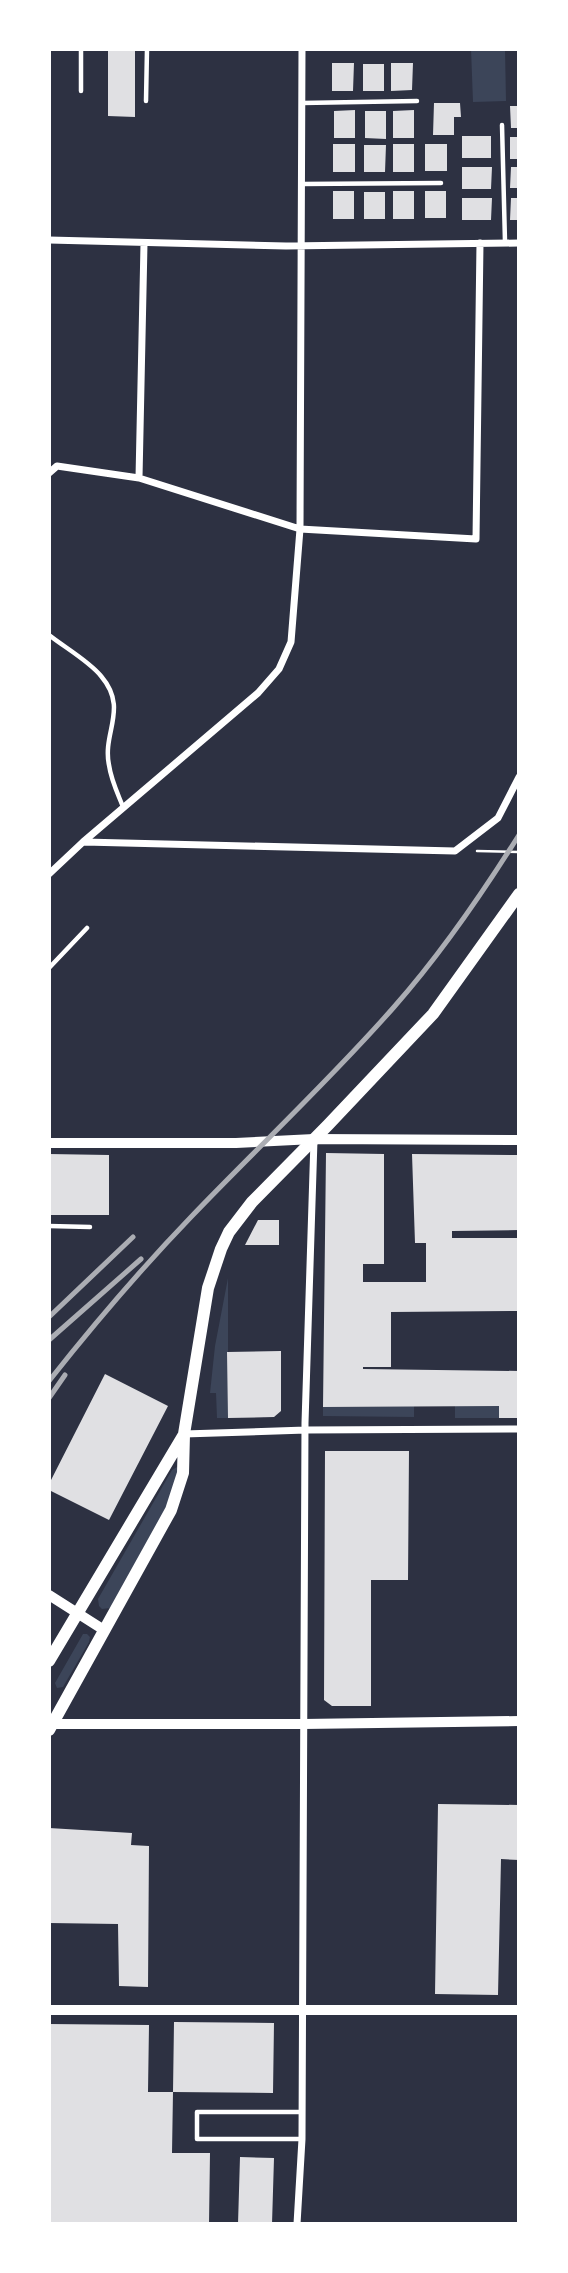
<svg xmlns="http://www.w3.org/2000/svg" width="568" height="2273" viewBox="0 0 568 2273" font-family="Signika,sans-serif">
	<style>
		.green { fill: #3c4559 }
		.building { fill: #e0e0e3 }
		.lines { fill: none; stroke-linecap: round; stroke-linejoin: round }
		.path { stroke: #fff; stroke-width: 2.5 }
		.service { stroke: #fff; stroke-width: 4.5 }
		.minor { stroke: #fff; stroke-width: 7 }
		.tertiary { stroke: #fff; stroke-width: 10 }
		.secondary { stroke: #fff; stroke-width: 12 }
		.rail { stroke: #abadb3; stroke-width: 5 }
	</style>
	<rect width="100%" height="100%" fill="#2d3142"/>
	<path class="green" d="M471,49H505L506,101L473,102Z
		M228,1278V1418H217L216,1393H210L215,1346Z
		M414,1406V1417L323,1416V1407Z
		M455,1406H499V1418H455Z
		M177,1467L181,1472L166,1507L110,1608L102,1609L99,1606L98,1599L172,1470Z
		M83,1634H87L90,1637L89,1642L63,1687L57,1688L55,1683Z"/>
	<path class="building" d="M108,49H135V117L108,116Z
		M332,63H354L353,91H332Z
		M391,63H413L412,90L391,91Z
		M363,64H384V91H363Z
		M434,103H460L461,117H454V135H433Z
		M510,106H519V128H511Z
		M355,110V138H334V111Z
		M414,110V138H393V111Z
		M365,111H386V139L365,138Z
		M462,136H491V158H462Z
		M510,137H519V159H510Z
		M333,144H355V172H333Z
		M393,144H414V172H393Z
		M425,144H447V171H425Z
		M364,145H386L385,172H364Z
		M462,167H492L491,189H462Z
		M511,167H519V188H510Z
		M333,191H354V219H333Z
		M393,191H414V219H393Z
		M425,191H446V218H425Z
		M364,192H385V219H364Z
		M462,198H492L491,220H462Z
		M511,198H519V220H510Z
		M326,1153L384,1154V1264H363V1282H426V1243H415L412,1154L519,1155V1230L452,1231V1238H519L518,1311L391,1312V1367H363V1369L519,1371V1418H499V1406L323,1407Z
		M49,1154L109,1155V1215H49Z
		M258,1220H279V1245H245Z
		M281,1351V1411L274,1417L228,1418L227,1352Z
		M105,1374L168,1406L109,1520L49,1490V1484Z
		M325,1451H409L408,1580H371V1706H332L324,1700Z
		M438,1804L519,1805V1860L501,1859L498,1995L435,1994Z
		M49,1828L132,1833L131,1845L149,1846L148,1987L119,1986L118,1924L49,1923Z
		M174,2022L274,2023L273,2093L173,2092Z
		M49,2024L149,2025L148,2092H173L172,2153H210L209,2224H49Z
		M240,2157L274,2158L272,2224H238Z"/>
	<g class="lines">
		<path class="path" d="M477,851L519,852"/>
		<path class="service" d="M81,91V49
			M146,101L147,49
			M302,103L417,101
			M502,125L505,242
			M302,184L441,183
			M49,635C64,647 89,661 101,676C129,709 102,732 109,765C111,780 118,794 123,807
			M49,968L87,928
			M49,1226L90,1227
			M302,2112H197V2139H302"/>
		<path class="minor" d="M49,240L286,246L519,243
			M49,473L57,466L139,478L300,529L476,539L480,243
			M139,478L144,244
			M84,842L455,851L498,818L519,777
			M49,874L83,842L258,693L279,669L291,642L300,529L302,49
			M184,1434L306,1430L519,1429
			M297,2224L302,2139L305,1423L314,1140"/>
		<path class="tertiary" d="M49,1143H236L314,1139L519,1140
			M49,1595L104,1630
			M49,1722L53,1724H303L519,1721
			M49,2010H519"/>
		<path class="secondary" d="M49,1661L183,1436
			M49,1730L171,1510L183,1473L184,1434L208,1288L221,1249L229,1232L252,1202L328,1125L433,1014L519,894"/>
		<path class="rail" d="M49,1317L133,1237
			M49,1340L141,1259
			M49,1381C94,1324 141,1269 191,1217C259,1146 330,1080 394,1007C441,954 482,894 519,835
			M49,1398L65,1375"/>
	</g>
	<rect width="568" height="2273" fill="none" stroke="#ffffff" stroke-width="102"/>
</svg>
